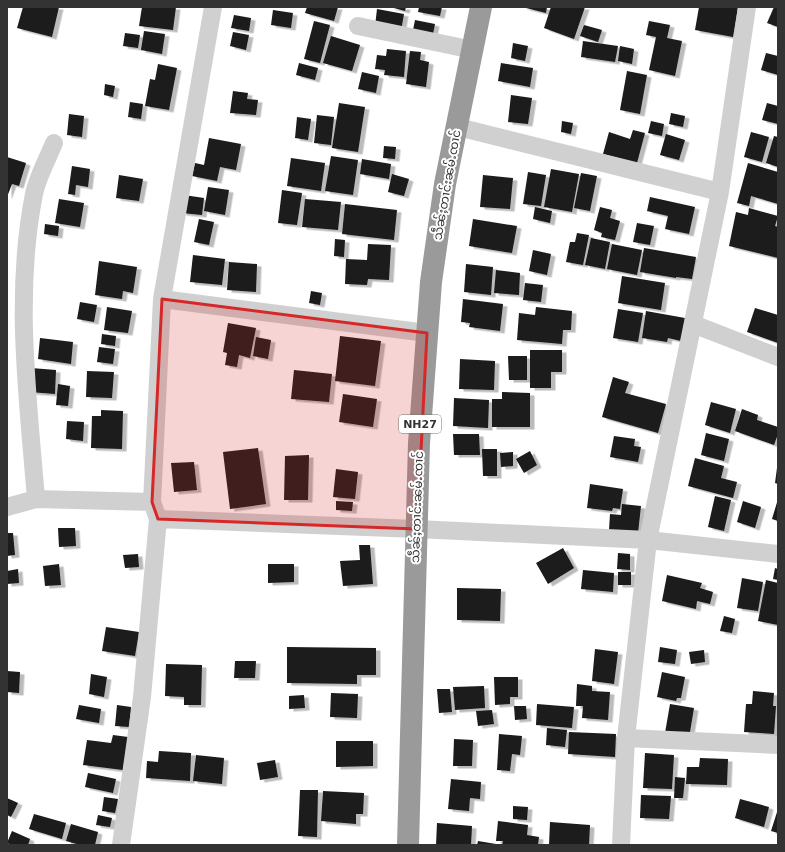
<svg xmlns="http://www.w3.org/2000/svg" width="785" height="852" viewBox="0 0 785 852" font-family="'DejaVu Sans','Noto Sans Myanmar',sans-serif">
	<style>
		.building { fill: #1a1a1a; filter: url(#shadow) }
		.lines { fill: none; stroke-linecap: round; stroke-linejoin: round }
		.street { stroke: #d0d0d0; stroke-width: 18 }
		.highway { stroke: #9a9a9a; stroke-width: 22 }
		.marked { fill: #d62828; fill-opacity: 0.2; stroke: #d62828; stroke-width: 3; stroke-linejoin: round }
		.labels { text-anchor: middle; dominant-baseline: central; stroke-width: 4; stroke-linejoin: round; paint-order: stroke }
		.shield { fill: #fff; stroke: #707070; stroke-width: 1 }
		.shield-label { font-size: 11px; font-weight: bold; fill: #333 }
		.street-label { font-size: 12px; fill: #333; stroke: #fff }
	</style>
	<defs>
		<filter id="shadow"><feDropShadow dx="4.5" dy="2.5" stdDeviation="0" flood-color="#0004"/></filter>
	</defs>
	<rect width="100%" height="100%" fill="#fff"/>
	<path class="building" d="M23,7H59L52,37L17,28Z
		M142,7H176L173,30L139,26Z
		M307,7H338L334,21L305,13Z
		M390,7H406L405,11Z
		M419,7H442L440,16L418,12Z
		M522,7H547L546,13Z
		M551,7H585L574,39L544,28Z
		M699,7H738L733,37L695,30Z
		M774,7H778V27L767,23Z
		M377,9L404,14L401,31L375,26Z
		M273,10L293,13L291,28L271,25Z
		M234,15L251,18L249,31L231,28Z
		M415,20L435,24L432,39L412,35Z
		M314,21L330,25L320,63L304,59Z
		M649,21L670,25L667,38L682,41L675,76L649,70L656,37L646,35Z
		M584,25L602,30L598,42L580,36Z
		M144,31L165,34L162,54L141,50Z
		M233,32L249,35L246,50L230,46Z
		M125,33L140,35L138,48L123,46Z
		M331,36L360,45L352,71L323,63Z
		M583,41L618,46L615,62L581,57Z
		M513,43L528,46L525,61L511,58Z
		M620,46L634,49L632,64L618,61Z
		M387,49L406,51L404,77L384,75L385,70L375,69L377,55L386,56Z
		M410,51L421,52L420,60L429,62L426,87L406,84Z
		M766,53L778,56V75L761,70Z
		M299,63L318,68L315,80L296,75Z
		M501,63L533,68L530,87L498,81Z
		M158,64L177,68L169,110L145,106L150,79L155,80Z
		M627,71L647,75L640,114L620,110Z
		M362,72L379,76L376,93L358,89Z
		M105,84L115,86L113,97L104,95Z
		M233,91L248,93L247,99L258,100L256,115L230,113Z
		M511,95L532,98L528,124L508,122Z
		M130,102L143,104L141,119L128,117Z
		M339,103L365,107L358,152L332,148Z
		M767,103L778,106V124L762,120Z
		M671,113L685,116L683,127L669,124Z
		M69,114L84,116L82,137L67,135Z
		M317,115L334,117L331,145L314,143Z
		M297,117L311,119L308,140L295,138Z
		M562,121L573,123L571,134L561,132Z
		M651,121L664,124L662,136L648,133Z
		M633,130L645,133L637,163L603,154L609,132L630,139Z
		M751,132L769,137L762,162L744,157Z
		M666,134L685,140L679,160L660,155Z
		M774,136L778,137V167L766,163Z
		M209,138L241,144L236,170L220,167L217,181L192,176L195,163L204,165Z
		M384,146L396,147L395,159L383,158Z
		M331,156L358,160L353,195L325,191Z
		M7,157L26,163L19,186L12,184L7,197Z
		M291,158L325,163L321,191L287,186Z
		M362,159L391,164L389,179L360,174Z
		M748,163L778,172V204L751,196L749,206L737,203Z
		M72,166L90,169L88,187L76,185L75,195L68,194Z
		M551,169L579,174L572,212L544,207Z
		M528,172L546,175L541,206L523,204Z
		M581,173L597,176L590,211L574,208Z
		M392,174L409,179L404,196L388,192Z
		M119,175L143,179L139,201L116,198Z
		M483,175L513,178L510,209L480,207Z
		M208,187L229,190L225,215L204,211Z
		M282,190L302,193L297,225L278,223Z
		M184,195L204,198L202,215L182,213Z
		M650,197L695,207L689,234L665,229L668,216L647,211Z
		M59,199L84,203L80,227L55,223Z
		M305,199L341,202L338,230L302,227Z
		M345,204L397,210L394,240L342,234Z
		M535,207L552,211L550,223L533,219Z
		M600,207L612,210L610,218L620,221L615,240L601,237L602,233L594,230Z
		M749,208L778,216L775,226L778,227V258L729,246L736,212L748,215Z
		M199,219L214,222L209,245L194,242Z
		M473,219L517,226L512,253L469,246Z
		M637,223L654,226L650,245L633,242Z
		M45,224L59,226L58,236L44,234Z
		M577,233L589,235L583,265L566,262L570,242H575Z
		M591,238L610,242L605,269L585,265Z
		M335,239L345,240L344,257L334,256Z
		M368,244L391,245L389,280L368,279L367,285L345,284L346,259L367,260Z
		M612,244L642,250L637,275L607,269Z
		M644,248L696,257L692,279L676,277V278L640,272Z
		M533,250L551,254L547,275L529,271Z
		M193,255L225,259L222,285L190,282Z
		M99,261L137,267L133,293L123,291L122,299L95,295Z
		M229,262L257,264L256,292L227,290Z
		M466,264L493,267L491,295L464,292Z
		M496,270L520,273L519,295L494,293Z
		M622,276L665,283L661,310L618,303Z
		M525,283L543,285L541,302L523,300Z
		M311,291L322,293L320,305L309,303Z
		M463,299L503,304L500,331L469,327L470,323L461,322Z
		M80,302L97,305L94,322L77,319Z
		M107,307L132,311L128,333L104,330Z
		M536,307L572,311L571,330H563L562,344L517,340L519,313L535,315Z
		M755,308L778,315V343L747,332Z
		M618,309L643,313L638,342L613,338Z
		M646,311L685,318L681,341L668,338L667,342L642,338Z
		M228,323L256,328L250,358L239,355L237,367L225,365L227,353L223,352Z
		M102,334L116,336L115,346L101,344Z
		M340,336L381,341L375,386L335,381Z
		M256,337L271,340L268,359L253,356Z
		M40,338L73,342L71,364L38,359Z
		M99,347L115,349L113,364L97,362Z
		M530,350H562V372H551V388H530Z
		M508,356H527V380H509Z
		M460,359L495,361L494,390L459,389Z
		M31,368L56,370L55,394L30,392Z
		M294,370L332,374L329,402L291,399Z
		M87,371L114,372L112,398L86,397Z
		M613,377L629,382L625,393L666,404L658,433L602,417Z
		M58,384L70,386L68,406L56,405Z
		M502,392L530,393V427H492V399H502Z
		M343,394L377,399L373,427L339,422Z
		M454,398L489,400L488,428L453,426Z
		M711,402L736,409L730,433L705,425Z
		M742,409L758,415L757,420L778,427V434L774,445L735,431Z
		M101,410L123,411L122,449L91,448L92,416H101Z
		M67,421L84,422L83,441L66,439Z
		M706,433L729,439L724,461L701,455Z
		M453,434H479L480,455H454Z
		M614,436L635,439L634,446L641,447L638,462L610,457Z
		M258,448L266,504L230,509L223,452Z
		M482,449H497V476H483Z
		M530,451L537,465L524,473L516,459Z
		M513,452V466L501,467L500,453Z
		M309,455L308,500H284L285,456Z
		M695,458L724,466L721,478L737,482L733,498L688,486Z
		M194,462L197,490L174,492L171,463Z
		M777,468H778V484L775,483Z
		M336,469L358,472L355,499L333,497Z
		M590,484L623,489L620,509L613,508L612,511L587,508Z
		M715,496L731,500L724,531L708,527Z
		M778,499V521L772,519Z
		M336,501L353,502L352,511L336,510Z
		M743,501L761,507L755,528L737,522Z
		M622,504L641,506L638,533L609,530L610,514L621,515Z
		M58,528H75L76,546L59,547Z
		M7,533H13L15,555L7,556Z
		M359,545H370L373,584L343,586L340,561L360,560Z
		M563,548L574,568L548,584L536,563Z
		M618,553L630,554V570L617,569Z
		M138,554L139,567L125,568L123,555Z
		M59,564L61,585L45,586L43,566Z
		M268,564H294V582L268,583Z
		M775,568L778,569V580L773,579Z
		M18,569L19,583L7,584V571Z
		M583,570L614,573L613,592L581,589Z
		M618,572H631V585H618Z
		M667,575L702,583L700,588L713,592L710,604L697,601L696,609L662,601Z
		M742,578L763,582L758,611L737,608Z
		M766,580L778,583V625L758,621Z
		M457,588L501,589L500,621L457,620Z
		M724,616L735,619L732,633L720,631Z
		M106,627L139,632L135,656L102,651Z
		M287,647L376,648V675H357V684L287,683Z
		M660,647L677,650L675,664L658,662Z
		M595,649L618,652L614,684L592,681Z
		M704,650L705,662L691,664L689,652Z
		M235,661H256L255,678H234Z
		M166,664L202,665L201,705H184V697L165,696Z
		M7,671L20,672L19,693L7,692Z
		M662,672L685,677L681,698H677L676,701L657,697Z
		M91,674L107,677L104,697L89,694Z
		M494,677H518V697H510V704L495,705Z
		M577,684L592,686V691L610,692L608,720L582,718L583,706H576Z
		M484,686L485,708L455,710L453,687Z
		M437,689H450L452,712L439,713Z
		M753,691L774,693L773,706H776L774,734L744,732L746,704H752Z
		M331,693L358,694L357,718L330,717Z
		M304,695L305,708L289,709V696Z
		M537,704L574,707L572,728L536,725Z
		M670,704L694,708L689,738L665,733Z
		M79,705L101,709L99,723L76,719Z
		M117,705L131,707L129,727L115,726Z
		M514,706H526L527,719L515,720Z
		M492,710L494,724L478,726L476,711Z
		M547,728L567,730L565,747L546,745Z
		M569,732L616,734L615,757L568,754Z
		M499,734L522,736L520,755L512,754L510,771L497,770Z
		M113,735L128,737L123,770L83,765L87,740L111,743Z
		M454,739L473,740L472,766H453Z
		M336,741H373V766L336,767Z
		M159,751L191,753L190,781L146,778L147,761L158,762Z
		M645,753L674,755L672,789L643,788Z
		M196,755L224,758L222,784L193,781Z
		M700,758L728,759L727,785L686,784L687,767H699Z
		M275,760L278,777L260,780L257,763Z
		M88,773L116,779L113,793L85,787Z
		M675,777L685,778L683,798H674Z
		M451,779L481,782L480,799L470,798L469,811L448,809Z
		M300,790H318L317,837L298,836Z
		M323,791L364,793L363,814H356V824L321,821Z
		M641,795L671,796L669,819L640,818Z
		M104,797L118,799L115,813L102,811Z
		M7,798L18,803L11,817L7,815Z
		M740,799L769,807L764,827L735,818Z
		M513,806L528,807L527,820L513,819Z
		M778,809V833L771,831Z
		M34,814L66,823L62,839L29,829Z
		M98,815L112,818L110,827L96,825Z
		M498,821L528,825L527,835L539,837L538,845H502L503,841H496Z
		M550,822L590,825L589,845H549Z
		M437,823L472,826L471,845H436Z
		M71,824L98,832L95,845H80L66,841Z
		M12,831L30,839L28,845H11L7,843Z
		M478,841L496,844V845H477Z"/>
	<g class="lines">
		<path class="street" d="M358,26L473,50
			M458,127L720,192
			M162,299L427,333
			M693,324L778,357
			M36,499C28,398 14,295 34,194C37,178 48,158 54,143
			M7,507L36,499L152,502
			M158,519L417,529L648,540L778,554
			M626,738L778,745
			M121,845L142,697L158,519L152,502L162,299L213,7
			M621,845L626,738L648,540L720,192L747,7"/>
		<path class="highway" d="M408,845L419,443L431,282L445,184L481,7"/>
	</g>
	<path class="marked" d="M162,299L427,333L417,529L158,519L152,502Z"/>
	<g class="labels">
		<rect class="shield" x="399" y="415" width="42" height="18" rx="3"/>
		<g class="shield-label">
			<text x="420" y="424">NH27</text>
		</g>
		<g class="street-label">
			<text transform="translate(447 185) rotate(-80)">သဵၼ်ႈတၢင်းၼမ်ႉၸၢင်</text>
			<text transform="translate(417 507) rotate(-88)">သဵၼ်ႈတၢင်းၼမ်ႉၸၢင်</text>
		</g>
	</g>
	<rect width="785" height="852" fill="none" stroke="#333333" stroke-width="16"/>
</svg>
